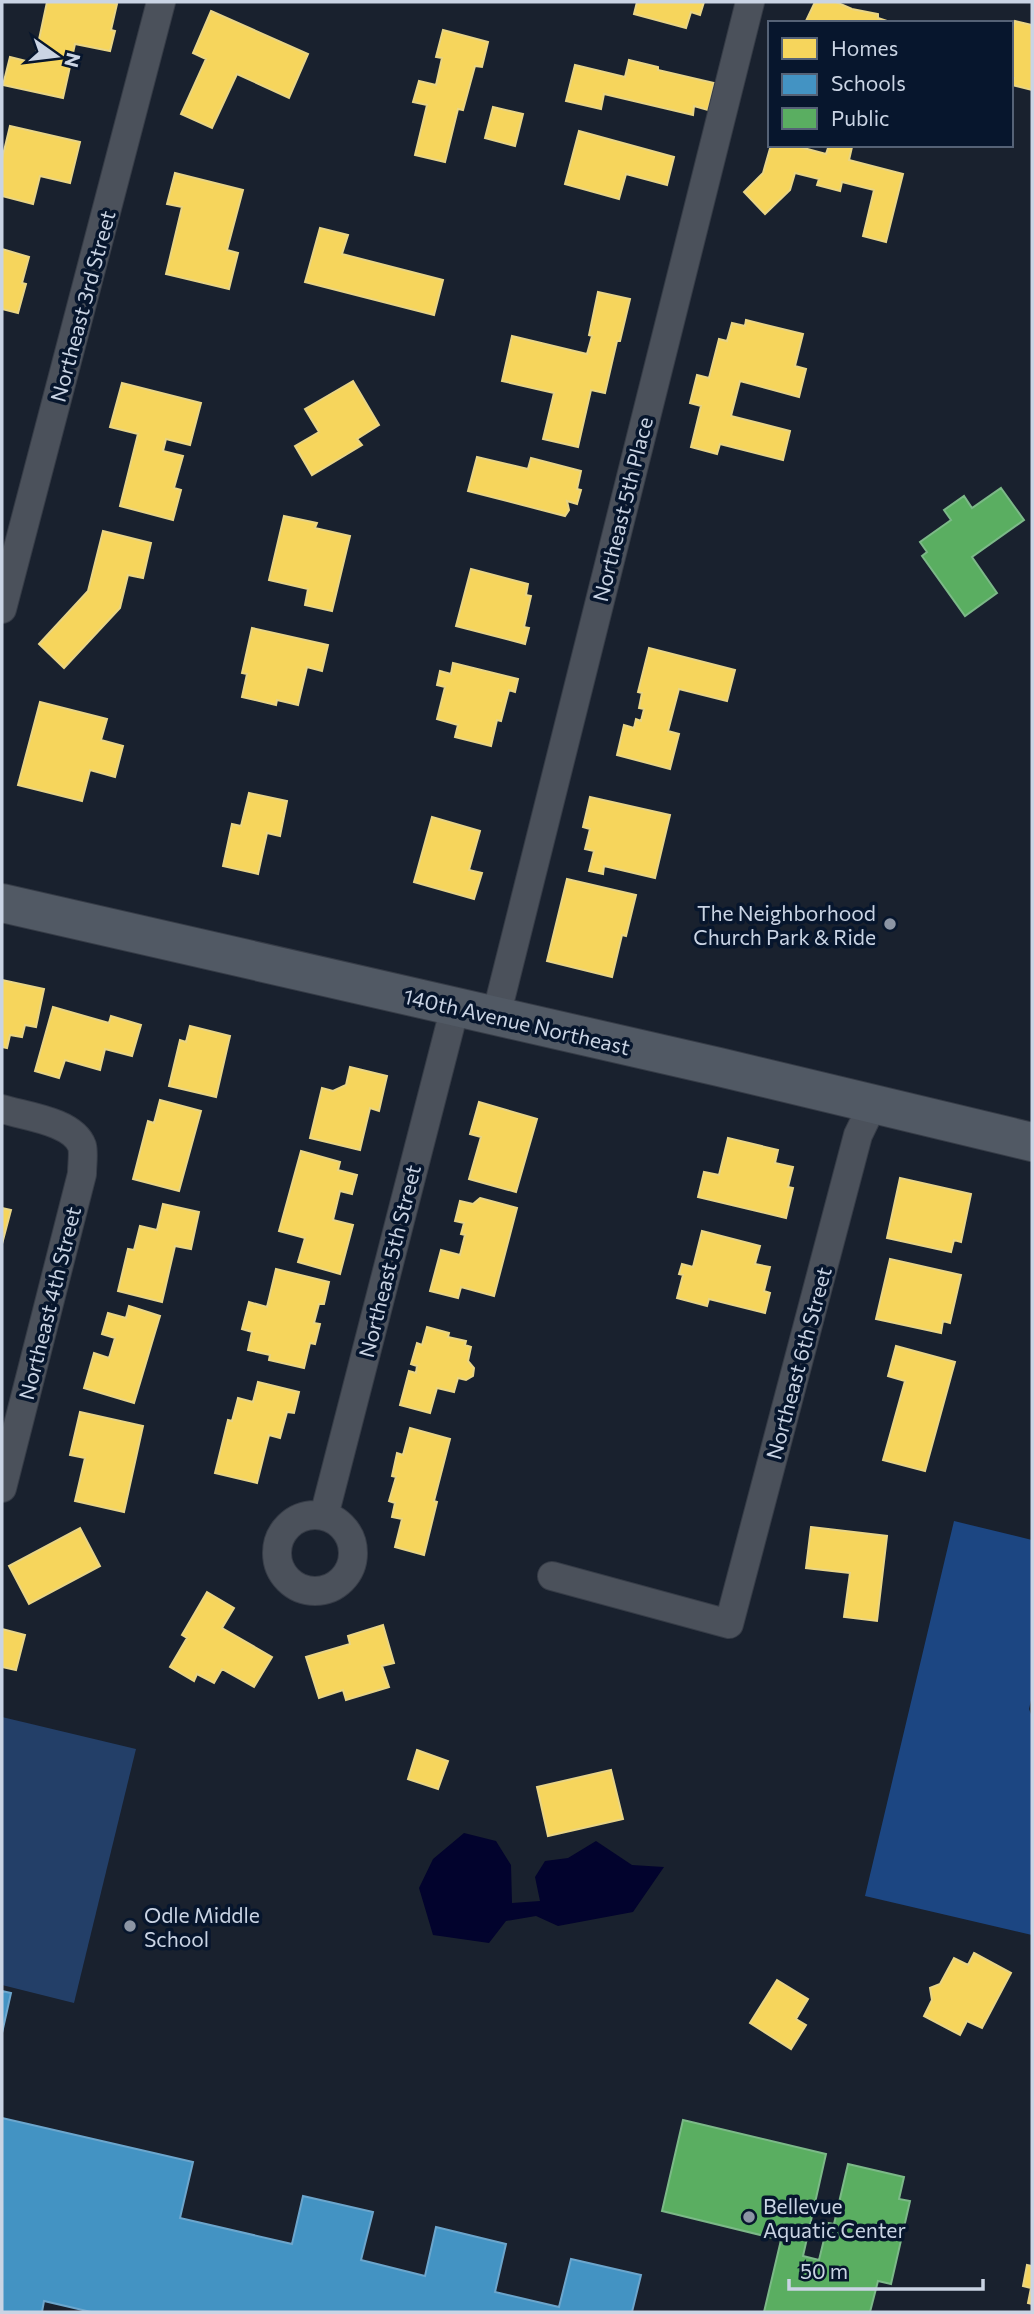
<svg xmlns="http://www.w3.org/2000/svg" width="1034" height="2314" viewBox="0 0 1034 2314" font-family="Commissioner,sans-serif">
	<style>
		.green { fill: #233f68 }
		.forest { fill: #1c4682 }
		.water { fill: #02032d }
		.homes { fill: #f6d55c; stroke: #e9d585; stroke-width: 2 }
		.schools { fill: #4393c3; stroke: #6ca6cd; stroke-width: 2 }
		.public { fill: #5aae61; stroke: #7cb988; stroke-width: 2 }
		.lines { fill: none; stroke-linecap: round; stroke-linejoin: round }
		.street-casing { stroke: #363c47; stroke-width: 30 }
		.secondary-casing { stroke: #363c47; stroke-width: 40 }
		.street { stroke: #4b515b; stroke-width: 28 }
		.secondary { stroke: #515964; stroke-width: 38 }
		.poi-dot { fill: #8c95a4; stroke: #07162d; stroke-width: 2.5 }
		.labels { text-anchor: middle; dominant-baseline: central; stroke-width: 7; stroke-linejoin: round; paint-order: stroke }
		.street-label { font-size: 21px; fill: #cad4e4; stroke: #07162d }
		.poi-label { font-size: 21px; fill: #cad4e4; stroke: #07162d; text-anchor: start }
	</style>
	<rect width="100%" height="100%" fill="#19212e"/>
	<path class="green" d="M2,1717L136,1749L74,2003L2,1985Z"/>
	<path class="forest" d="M954,1521L1032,1540V1696L1029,1709L1032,1717V1935L865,1896Z"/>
	<path class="water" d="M464,1833L496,1841L511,1865L512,1903L540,1901L535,1877L545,1861L568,1858L596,1841L632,1865L664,1867L633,1912L558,1926L536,1916L506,1921L489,1943L433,1935L419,1888L433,1859Z"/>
	<path class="homes" d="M47,2H108L117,4L111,30L115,31L110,51L75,44L63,98L3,85L10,57L34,63Z
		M636,2H704L700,15L691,12L686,28L634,14L637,2Z
		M815,2H836L852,9L878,14V18L893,23H805Z
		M211,11L308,54L289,98L237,74L212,128L181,114L206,59L193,53Z
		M1015,21L1032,25V90L1012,85L1014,78L1011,77V34Z
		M443,30L488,42L482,67L475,66L463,110L458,109L445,162L415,155L427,105L413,102L419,81L436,85L442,58L436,57Z
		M629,60L658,67V70L714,83L708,110L694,106L693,115L604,94L601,109L566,101L575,65L625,77Z
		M493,107L523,114L515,146L485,138Z
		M10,126L80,142L70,183L40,176L33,204L2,196V159Z
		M579,131L674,157L667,185L626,174L619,199L565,184Z
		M771,145H800V147L826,154L829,145H844L852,147L849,160L903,174L886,242L863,236L874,190L842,182L840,191L817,185L819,179L795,173L790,190L765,214L744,192L763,173Z
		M175,173L243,190L227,250L238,253L229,289L166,274L182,207L167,204Z
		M320,228L348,235L342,254L443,280L434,315L305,282Z
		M2,249L29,257L22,283L26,284L18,313L2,309Z
		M598,292L630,299L620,341H617L605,393L591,390L578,447L543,439L554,393L502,381L512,336L587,354L592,336L589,335Z
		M746,320L803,334L795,366L806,369L799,397L740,381L731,416L790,431L783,460L720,444L717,454L691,447L701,406L690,403L697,375L709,378L719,339L727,341L732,323L745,326Z
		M353,381L379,425L357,439L362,445L312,475L295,446L319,432L305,409Z
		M122,383L201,403L190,445L166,439L163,451L183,456L174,488L181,490L173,520L120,506L138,434L110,427Z
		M477,457L528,469L531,458L581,471L577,489L581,490L577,504L567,501L569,510L565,516L468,491Z
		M284,516L317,523L315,528L350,536L332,611L305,605L308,589L269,580Z
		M103,531L151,543L143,578L128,575L120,608L64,668L39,644L88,591Z
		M471,569L528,584L526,595L531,596L524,627L529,628L525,644L456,626Z
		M252,628L328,645L322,671L307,667L298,705L277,700L276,705L242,697L247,674L242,673Z
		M649,648L735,670L727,701L679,689L668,731L679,734L670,769L617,755L624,725L634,728L636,719L641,721L644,709L639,708L642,693L638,692Z
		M453,663L518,679L515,692L509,690L501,721L497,720L491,746L455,737L458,725L437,719L445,687L437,685L440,671L451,674Z
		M40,702L107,719L101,740L123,746L115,777L90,770L82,801L18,785Z
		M249,793L287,801L280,836L267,833L258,874L223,866L232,824L241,826Z
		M590,797L670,815L655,878L604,866L603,874L589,871L594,851L585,849L590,829L583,827Z
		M432,817L480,831L469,870L482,873L474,899L414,882Z
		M567,879L636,895L626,936L622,935L612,977L547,961Z
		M2,980L44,989L36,1027L25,1025L22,1037L10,1035L7,1048L2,1047Z
		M53,1007L109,1023L111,1016L141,1025L132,1056L105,1049L100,1070L65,1060L59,1078L35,1071Z
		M190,1026L230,1036L216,1097L169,1086L180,1040L186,1042Z
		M350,1067L387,1076L379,1111L370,1108L360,1150L310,1138L322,1088L333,1091L346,1085Z
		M160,1100L201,1111L179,1191L133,1179L148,1121L154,1123Z
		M479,1102L537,1119L516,1192L469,1179L481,1137L470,1134Z
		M728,1138L778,1150L775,1163L793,1167L788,1187L793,1188L786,1218L698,1197L704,1172L719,1175Z
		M301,1151L340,1162L338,1170L357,1175L352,1194L340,1191L333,1220L353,1225L340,1274L298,1262L305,1238L279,1231Z
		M900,1178L971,1194L961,1242L954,1240L951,1252L887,1238Z
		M480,1198L517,1208L494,1296L461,1287L458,1298L430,1291L441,1250L460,1255L465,1235L461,1234L464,1223L455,1221L460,1201L473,1204Z
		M163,1204L199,1212L191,1249L175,1246L162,1302L118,1291L128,1249L134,1250L140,1226L157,1230Z
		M2,1208L11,1210L2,1244Z
		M702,1231L760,1246L755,1264L770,1267L764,1291L770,1293L765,1313L709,1299L707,1306L677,1298L683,1275L679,1274L682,1264L693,1267Z
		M890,1259L961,1275L950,1323L943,1321L941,1333L876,1319Z
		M276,1269L329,1282L324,1304H319L314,1323L320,1324L315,1344L310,1343L304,1368L269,1360L270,1355L248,1350L252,1332L242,1329L249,1302L267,1307Z
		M129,1306L160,1316L134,1403L84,1388L94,1353L109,1358L115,1338L102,1334L108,1313L126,1318Z
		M427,1327L449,1333L448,1337L466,1341L465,1345L471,1347L468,1361L474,1368L473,1376L466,1380L458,1378L454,1392L437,1388L430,1413L400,1405L409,1371L416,1373L417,1366L411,1364L417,1343L422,1345Z
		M896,1346L955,1362L925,1471L883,1460L905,1381L888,1376Z
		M258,1382L299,1392L294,1413L287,1412L280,1438L269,1435L257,1483L215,1473L228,1420L232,1421L238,1398L253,1402Z
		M80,1412L143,1426L124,1512L75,1501L85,1458L70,1455Z
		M410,1428L450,1439L434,1501L437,1502L424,1555L395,1547L402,1519L392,1517L395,1503L389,1501L396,1477L392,1476L397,1453L403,1455Z
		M811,1527L887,1536L877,1621L844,1617L850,1573L806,1568Z
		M80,1528L100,1566L29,1604L9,1566Z
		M207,1592L234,1608L222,1628L272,1657L254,1687L222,1669L214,1683L197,1674L194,1681L170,1667L187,1638L182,1635Z
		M383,1625L394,1663L382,1666L389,1687L346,1700L343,1690L319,1698L306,1657L350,1644L348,1636Z
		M2,1629L25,1635L16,1670L2,1667Z
		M417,1750L448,1761L438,1789L408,1779Z
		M611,1770L623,1819L548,1836L537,1787Z
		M974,1953L1011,1973L982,2028L967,2021L960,2035L924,2016L932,2000L930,1988L940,1984L954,1958L968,1965Z
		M777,1980L808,1999L796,2019L806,2025L791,2049L750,2023Z
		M1027,2265L1032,2266V2304L1028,2303L1031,2288L1023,2286Z"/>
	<path class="schools" d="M2,1991L11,1993L2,2033Z
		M2,2118L193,2162L180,2218L292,2244L303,2196L373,2212L361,2260L425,2276L436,2227L506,2244L495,2292L559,2307L571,2259L641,2275L632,2312H91L44,2301L42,2312H2Z"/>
	<path class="public" d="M1001,488L1024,520L972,557L997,593L965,616L922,556L927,552L920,542L951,520L944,510L964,496L972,508Z
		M683,2120L826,2154L803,2256L819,2260L828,2223L834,2224L848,2164L904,2177L899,2199L910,2201L891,2284L878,2281L870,2312H764L781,2240L662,2211Z"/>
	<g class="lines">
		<defs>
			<path id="street" d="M2,609L161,2
				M496,1016L750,2
				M2,1109C24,1116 73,1121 82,1146C84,1153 82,1165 82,1174L2,1488
				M277 1553a38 38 0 1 1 76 0a38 38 0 1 1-76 0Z
				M324,1516L455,1007
				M552,1576L729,1624L858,1135L873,1104"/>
			<path id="secondary" d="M2,903L719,1067L1032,1142"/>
		</defs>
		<use href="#street" class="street-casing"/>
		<use href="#secondary" class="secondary-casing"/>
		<use href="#street" class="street"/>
		<use href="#secondary" class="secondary"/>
	</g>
	<g class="poi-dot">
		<circle cx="890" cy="924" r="7"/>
		<circle cx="130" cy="1926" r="7"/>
		<circle cx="749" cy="2217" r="7"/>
	</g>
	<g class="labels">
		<g class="street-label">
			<text transform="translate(82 306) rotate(-75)">Northeast 3rd Street</text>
			<text transform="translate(622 509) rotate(-76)">Northeast 5th Place</text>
			<text transform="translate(517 1021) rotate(13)">140th Avenue Northeast</text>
			<text transform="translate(389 1261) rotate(-76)">Northeast 5th Street</text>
			<text transform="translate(49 1303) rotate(-76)">Northeast 4th Street</text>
			<text transform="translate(798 1363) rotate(-75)">Northeast 6th Street</text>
		</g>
		<g class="poi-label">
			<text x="876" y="912" text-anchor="end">The Neighborhood<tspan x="876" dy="24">Church Park &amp; Ride</tspan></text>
			<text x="144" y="1914">Odle Middle<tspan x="144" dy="24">School</tspan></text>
			<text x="763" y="2205">Bellevue<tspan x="763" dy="24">Aquatic Center</tspan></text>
		</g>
	</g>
	<rect width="1034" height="2314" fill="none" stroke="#cad4e4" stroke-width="7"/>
	<rect x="768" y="21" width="245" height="126" fill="#07162d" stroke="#556276" stroke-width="2"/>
	<rect x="782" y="38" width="35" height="21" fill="#f6d55c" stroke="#556276" stroke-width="2"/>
	<text x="831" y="56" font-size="21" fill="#cad4e4">Homes</text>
	<rect x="782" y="74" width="35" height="21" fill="#4393c3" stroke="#556276" stroke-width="2"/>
	<text x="831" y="91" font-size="21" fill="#cad4e4">Schools</text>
	<rect x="782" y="108" width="35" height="21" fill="#5aae61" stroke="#556276" stroke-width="2"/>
	<text x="831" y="126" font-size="21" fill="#cad4e4">Public</text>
	<g transform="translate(56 56) rotate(104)" stroke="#07162d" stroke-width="5" paint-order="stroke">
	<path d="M0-5L12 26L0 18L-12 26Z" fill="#cad4e4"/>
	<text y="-10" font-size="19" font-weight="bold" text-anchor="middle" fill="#cad4e4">N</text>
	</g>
	<path d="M789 2279v10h194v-10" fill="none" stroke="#cad4e4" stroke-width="3.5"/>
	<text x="800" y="2279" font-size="21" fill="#cad4e4" stroke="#07162d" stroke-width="5" paint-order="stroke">50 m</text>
</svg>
